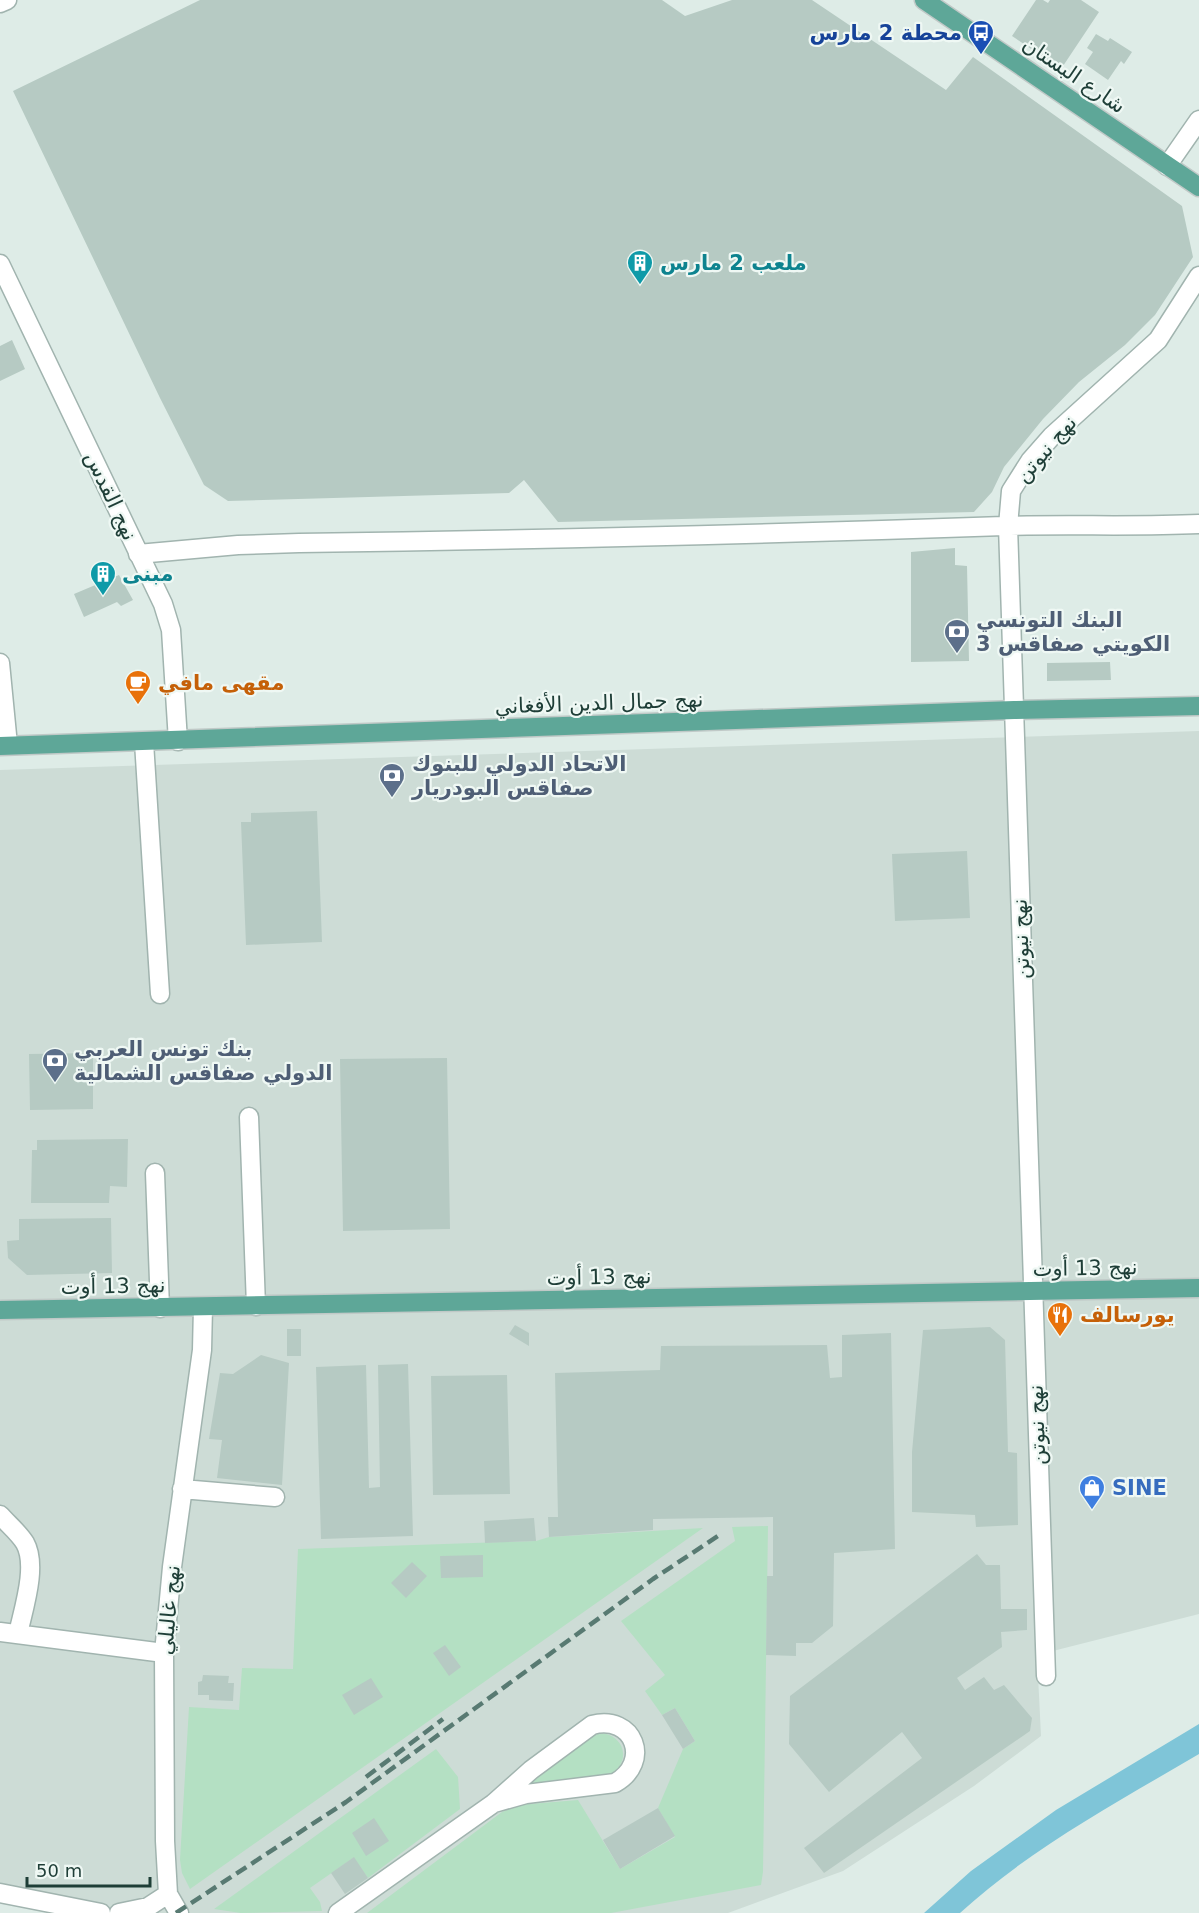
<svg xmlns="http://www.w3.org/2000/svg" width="1199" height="1913" viewBox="0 0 1199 1913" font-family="'DejaVu Sans','Noto Naskh Arabic',sans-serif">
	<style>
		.built { fill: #cddcd6 }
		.green { fill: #b4e0c3 }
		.water { fill: #7fc5d8 }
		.building { fill: #b6cac3 }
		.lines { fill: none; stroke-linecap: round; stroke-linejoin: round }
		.minor-casing { stroke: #a1b4af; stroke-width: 21 }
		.major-casing { stroke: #c0c9c7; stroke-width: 21 }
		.minor { stroke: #fff; stroke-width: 18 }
		.major { stroke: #5ea798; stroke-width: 18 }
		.rail { stroke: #587a72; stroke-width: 4.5; stroke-dasharray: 12 6; stroke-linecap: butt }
		.labels { text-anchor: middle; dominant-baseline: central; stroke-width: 4.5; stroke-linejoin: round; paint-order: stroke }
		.transit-label { font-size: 21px; font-weight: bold; fill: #164399; stroke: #eff8f4; text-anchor: end }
		.street-label { font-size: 21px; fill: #1e3e37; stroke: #eff8f4 }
		.culture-label { font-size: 21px; font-weight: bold; fill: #0d838f; stroke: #eff8f4; text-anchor: start }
		.service-label { font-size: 21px; font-weight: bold; fill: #4e5e75; stroke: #eff8f4; text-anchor: start }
		.food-label { font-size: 21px; font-weight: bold; fill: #c56008; stroke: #eff8f4; text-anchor: start }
		.shop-label { font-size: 21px; font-weight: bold; fill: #366cbe; stroke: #eff8f4; text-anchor: start }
	</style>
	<rect width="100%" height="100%" fill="#deece7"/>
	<path class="built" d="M1199,731V1614L1037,1655L1041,1736L974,1786L843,1871L728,1913H137L23,1890L0,1884V770Z"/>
	<path class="green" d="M768,1526L763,1872L761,1885L611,1913H367L502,1812L518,1805L578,1800L620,1869L675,1837L658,1808L683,1749L695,1741L675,1708L662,1715L645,1691L665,1675L621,1621L735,1541L732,1527Z
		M703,1528L190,1889L182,1873L180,1860L189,1707L239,1710L242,1668L293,1669L298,1549L536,1541L549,1537Z
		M600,1733C624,1735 631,1759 613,1773L533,1785L531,1783L588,1739Z
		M436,1749L458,1777L460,1809L368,1878L353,1858L310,1888L320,1902L322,1911L241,1913L214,1909Z"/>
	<path class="water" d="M1199,1724V1754C1116,1803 1031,1848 960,1913H924L971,1871L1056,1810Z"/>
	<path class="building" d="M200,0H662L685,16L732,0H812L946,90L973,57L1182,206L1193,257L1155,315L1125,345L1079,382L1043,419L1004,467L992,492L974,512L558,522L524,480L509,493L228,501L204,485L160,398L13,91Z
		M1036,0H1043L1048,3L1050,0H1081L1099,12L1061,69L1012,36Z
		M1096,34L1108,41L1110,38L1132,52L1124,64L1121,61L1108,80L1085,64L1093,52L1087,48Z
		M12,340L25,369L0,381V346Z
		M955,548V565L967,566L969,661L911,662V552Z
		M119,575L133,600L121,606L117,602L84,617L74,594Z
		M1110,662L1111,680L1047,681V663Z
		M317,811L322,942L246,945L241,822H251V813Z
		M967,851L970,918L895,921L892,854Z
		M93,1053V1109L30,1110L29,1054Z
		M447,1058L450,1229L343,1231L340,1059Z
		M128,1139L127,1187L110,1186L109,1203H31L32,1150H37V1140Z
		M111,1218L112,1273L27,1275L8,1258L7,1241L19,1240V1219Z
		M515,1325L529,1333V1346L509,1334Z
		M990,1327L1005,1340L1008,1452L1017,1453L1018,1525L976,1527L975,1515L912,1512V1452L923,1330Z
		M287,1329H301V1356H287Z
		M891,1333L895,1549L834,1553L833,1626L812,1643H796V1656L766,1655L767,1576H773V1517L653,1519V1530L549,1537L548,1517H558L555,1373L660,1370L661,1346L827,1345L830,1378L842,1377V1335Z
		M261,1355L289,1363L282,1485L217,1478L222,1440L209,1439L220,1373L233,1374Z
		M408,1364L413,1536L321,1539L316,1367L366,1365L369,1488L380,1487L378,1365Z
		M507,1375L510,1494L433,1495L431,1376Z
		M534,1518L536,1541L485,1543L484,1521Z
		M977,1554L986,1565H1000L1001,1609H1027V1630L1001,1632L1002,1647L957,1678L965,1690L984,1677L994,1690L1004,1685L1032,1718L1030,1731L824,1873L804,1848L922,1758L902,1732L829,1792L789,1744L790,1696Z
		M483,1555V1577L441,1578L440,1556Z
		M412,1562L427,1576L406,1598L391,1583Z
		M445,1645L461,1667L449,1676L433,1653Z
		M203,1675L229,1676L228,1683H234L233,1701L209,1700V1695H198V1682L202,1681Z
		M371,1678L383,1697L354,1715L342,1695Z
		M675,1708L695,1741L683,1749L662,1715Z
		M658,1808L675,1836L620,1869L603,1840Z
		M374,1818L389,1841L366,1856L352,1833Z
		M354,1857L368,1878L345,1894L331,1873Z"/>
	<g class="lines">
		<defs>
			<path id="minor" d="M0,3L7,0
				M1167,166L1199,120
				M0,264L163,604L171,630L178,741
				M138,554L238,545L299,543C534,540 769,534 1004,526C1069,524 1134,527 1199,524
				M0,663L8,745
				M144,742L160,994
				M249,1117L256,1306
				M155,1173L160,1308
				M182,1489L275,1497
				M0,1515C8,1524 19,1533 25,1543C38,1566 23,1610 18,1634
				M0,1632L164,1653
				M1046,1676L1008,526L1011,491L1030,461L1052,436L1158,340L1199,276
				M0,1893L101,1913
				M119,1913L148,1907L168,1894
				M179,1913L168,1894L165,1841L164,1653L172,1567L202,1350L203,1307
				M338,1913L494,1803L531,1770L592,1725C634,1714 652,1762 615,1783L526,1794L494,1803"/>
			<path id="major" d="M924,0L1199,187
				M0,746L1014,710L1199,706
				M0,1310L1199,1288"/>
		</defs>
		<use href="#minor" class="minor-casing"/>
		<use href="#major" class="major-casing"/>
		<use href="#minor" class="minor"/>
		<use href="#major" class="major"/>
		<path class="rail" d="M366,1777L443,1719
			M176,1913L346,1802L653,1579L718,1536"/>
	</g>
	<defs>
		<symbol id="bus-pin" viewBox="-11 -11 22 30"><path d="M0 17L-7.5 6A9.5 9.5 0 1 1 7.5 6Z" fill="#1a4fb4" stroke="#eff8f4"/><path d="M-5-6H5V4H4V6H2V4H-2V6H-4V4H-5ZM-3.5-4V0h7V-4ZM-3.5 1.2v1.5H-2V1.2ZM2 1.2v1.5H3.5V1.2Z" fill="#fff"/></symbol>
		<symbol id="building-pin" viewBox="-11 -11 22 30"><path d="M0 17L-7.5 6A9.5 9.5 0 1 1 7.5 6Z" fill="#0f9aa8" stroke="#eff8f4"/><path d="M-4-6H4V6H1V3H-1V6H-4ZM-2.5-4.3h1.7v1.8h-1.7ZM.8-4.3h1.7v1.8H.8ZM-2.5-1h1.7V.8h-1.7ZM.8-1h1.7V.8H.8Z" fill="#fff"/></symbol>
		<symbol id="bank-pin" viewBox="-11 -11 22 30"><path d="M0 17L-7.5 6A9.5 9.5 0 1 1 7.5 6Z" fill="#5c6f8a" stroke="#eff8f4"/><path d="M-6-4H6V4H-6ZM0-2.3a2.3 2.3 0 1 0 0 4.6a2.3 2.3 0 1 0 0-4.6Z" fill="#fff"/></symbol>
		<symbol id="cafe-pin" viewBox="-11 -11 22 30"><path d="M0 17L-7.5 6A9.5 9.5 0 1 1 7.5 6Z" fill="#e8710a" stroke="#eff8f4"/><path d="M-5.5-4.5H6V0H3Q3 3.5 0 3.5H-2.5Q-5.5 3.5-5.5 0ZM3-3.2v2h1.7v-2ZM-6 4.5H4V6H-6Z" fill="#fff"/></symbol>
		<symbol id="restaurant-pin" viewBox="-11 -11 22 30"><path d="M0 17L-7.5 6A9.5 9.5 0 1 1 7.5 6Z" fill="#e8710a" stroke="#eff8f4"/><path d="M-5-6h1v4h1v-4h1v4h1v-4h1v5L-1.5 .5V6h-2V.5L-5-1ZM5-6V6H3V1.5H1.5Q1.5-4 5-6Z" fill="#fff"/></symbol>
		<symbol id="shop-pin" viewBox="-11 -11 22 30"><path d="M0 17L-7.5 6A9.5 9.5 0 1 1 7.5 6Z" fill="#3f7fe0" stroke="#eff8f4"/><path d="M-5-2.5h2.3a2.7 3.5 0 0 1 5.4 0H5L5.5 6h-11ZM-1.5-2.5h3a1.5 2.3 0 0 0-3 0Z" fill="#fff"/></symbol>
	</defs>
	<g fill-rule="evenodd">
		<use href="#bus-pin" x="966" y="18" width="30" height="40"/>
		<use href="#building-pin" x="625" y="248" width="30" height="40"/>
		<use href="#building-pin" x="88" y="559" width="30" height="40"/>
		<use href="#bank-pin" x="942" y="617" width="30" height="40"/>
		<use href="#cafe-pin" x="123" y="668" width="30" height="40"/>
		<use href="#bank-pin" x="377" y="761" width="30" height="40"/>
		<use href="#bank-pin" x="40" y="1046" width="30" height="40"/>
		<use href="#restaurant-pin" x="1045" y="1300" width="30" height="40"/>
		<use href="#shop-pin" x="1077" y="1473" width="30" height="40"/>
	</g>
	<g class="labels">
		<g class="transit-label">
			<text x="962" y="33">محطة 2 مارس</text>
		</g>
		<g class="street-label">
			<text transform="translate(1074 75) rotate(34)">شارع البستان</text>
			<text transform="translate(1046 449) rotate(-49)">نهج نيوتن</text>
			<text transform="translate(111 496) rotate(65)">نهج القدس</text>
			<text transform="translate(599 703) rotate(-2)">نهج جمال الدين الأفغاني</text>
			<text transform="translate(1021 939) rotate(-92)">نهج نيوتن</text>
			<text transform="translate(1085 1268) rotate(-1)">نهج 13 أوت</text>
			<text transform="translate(599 1277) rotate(-1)">نهج 13 أوت</text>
			<text transform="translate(113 1286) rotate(-1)">نهج 13 أوت</text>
			<text transform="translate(1037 1425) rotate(-92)">نهج نيوتن</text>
			<text transform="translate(169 1610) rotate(-85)">نهج غاليلي</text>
		</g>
		<g class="culture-label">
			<text x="660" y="263">ملعب 2 مارس</text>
			<text x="122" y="574">مبنى</text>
		</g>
		<g class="service-label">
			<text x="976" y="620">البنك التونسي<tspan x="976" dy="24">الكويتي صفاقس 3</tspan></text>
			<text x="412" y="764">الاتحاد الدولي للبنوك<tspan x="412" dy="24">صفاقس البودريار</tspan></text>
			<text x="74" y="1049">بنك تونس العربي<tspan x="74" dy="24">الدولي صفاقس الشمالية</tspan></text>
		</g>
		<g class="food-label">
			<text x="158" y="683">مقهى مافي</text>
			<text x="1080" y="1315">يورسالف</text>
		</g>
		<g class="shop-label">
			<text x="1112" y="1488">SINE</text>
		</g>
	</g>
	<path d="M27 1877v9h123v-9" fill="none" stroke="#1e3e37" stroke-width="3"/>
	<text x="36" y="1877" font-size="18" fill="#1e3e37" stroke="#eff8f4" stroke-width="4.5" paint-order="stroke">50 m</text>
</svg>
